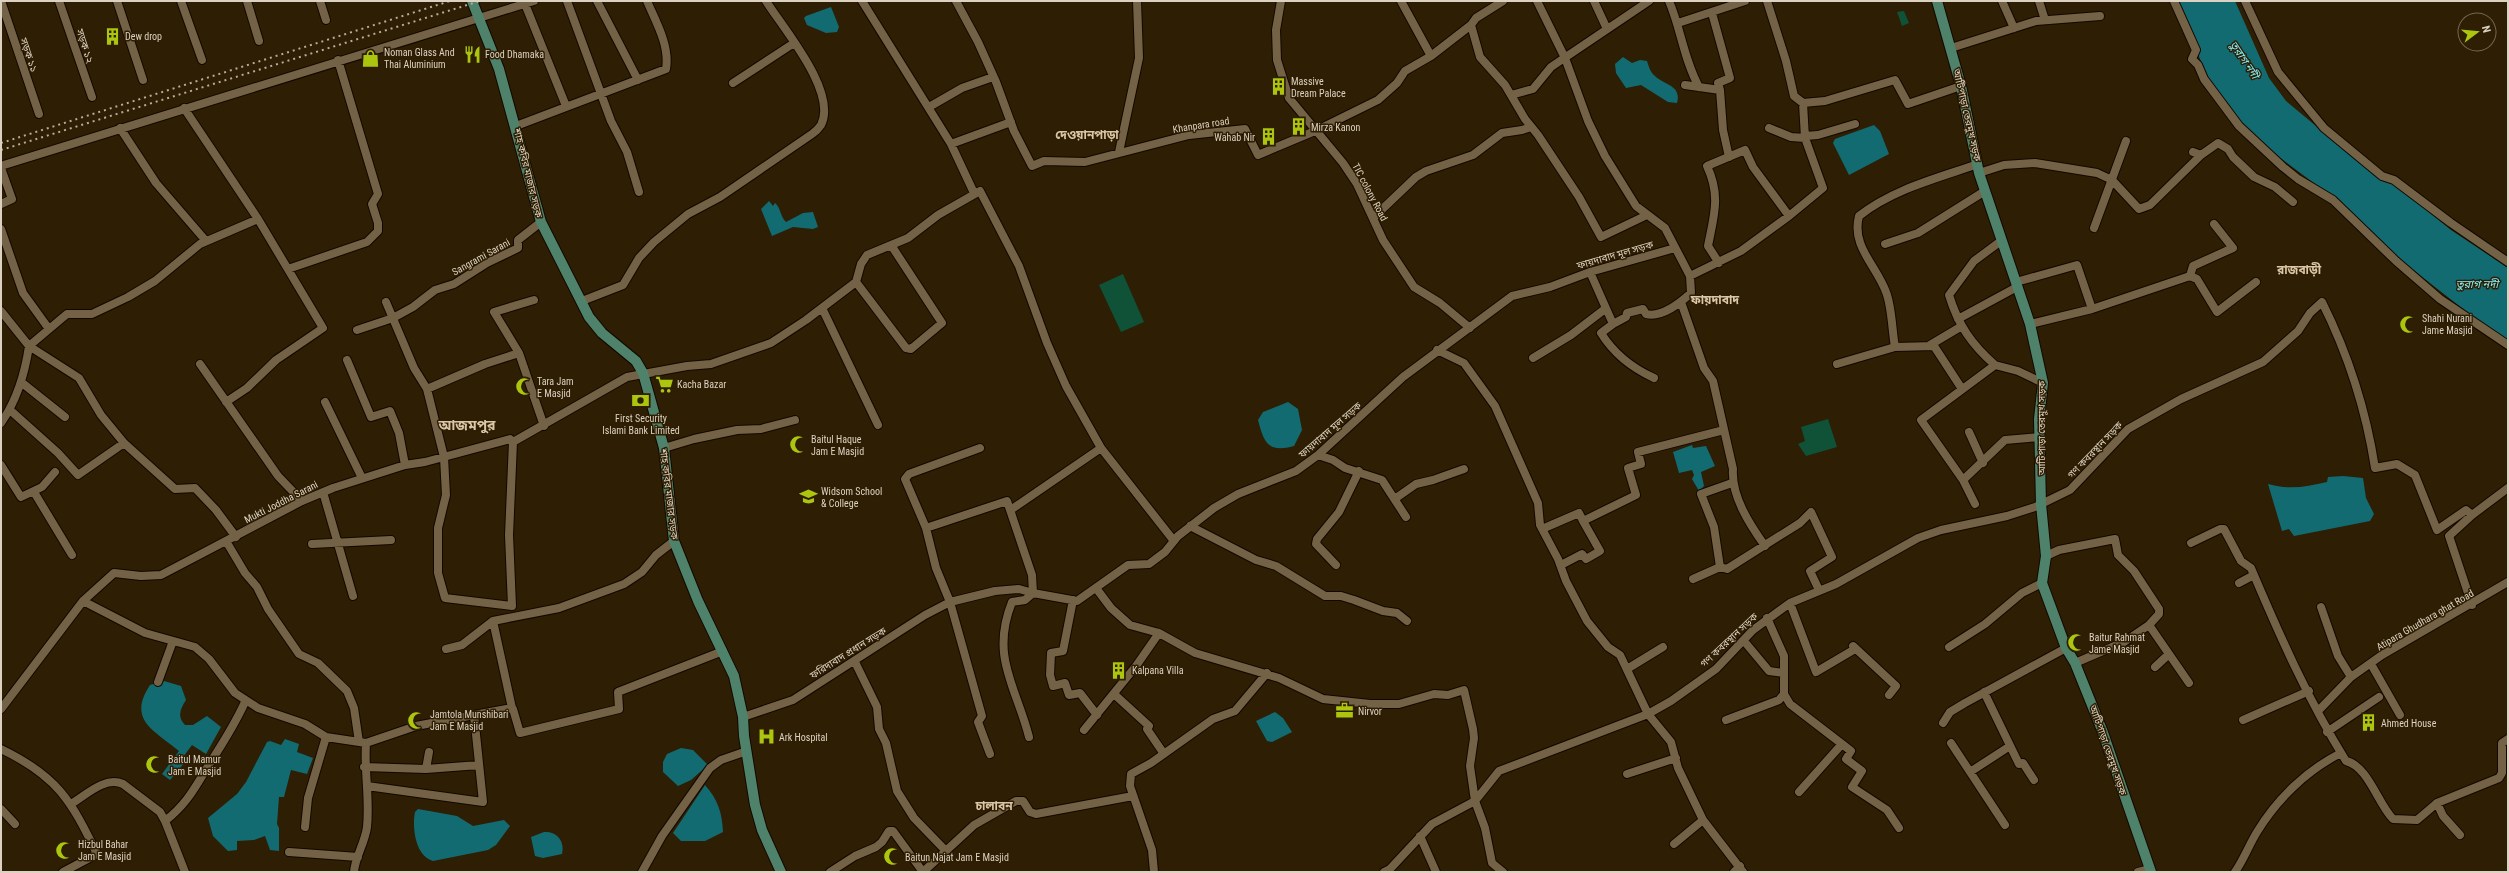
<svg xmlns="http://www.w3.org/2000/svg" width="2509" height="873" viewBox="0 0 2509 873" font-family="'Roboto Condensed','Noto Sans Bengali',sans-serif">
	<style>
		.green { fill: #0f5238 }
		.water { fill: #136b72 }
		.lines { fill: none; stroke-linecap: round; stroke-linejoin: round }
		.minor-casing { stroke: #130800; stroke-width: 10 }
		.major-casing { stroke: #130800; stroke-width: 12 }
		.minor { stroke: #746246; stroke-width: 8 }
		.major { stroke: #4f826b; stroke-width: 10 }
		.rail { stroke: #b8ad9a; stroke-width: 2; stroke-dasharray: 2 4; stroke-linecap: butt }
		.labels { text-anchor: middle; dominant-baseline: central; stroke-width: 3; stroke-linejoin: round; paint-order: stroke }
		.poi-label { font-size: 10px; fill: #dcd2c2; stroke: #2e1e03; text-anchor: start }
		.street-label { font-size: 10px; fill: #dcd2c2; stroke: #2e1e03 }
		.water-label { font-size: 11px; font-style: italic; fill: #85f2fd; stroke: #2e1e03 }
		.quarter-label { font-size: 12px; font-weight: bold; fill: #dbc7a7; stroke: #2e1e03 }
		.district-label { font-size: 14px; font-weight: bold; fill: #dbc7a7; stroke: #2e1e03 }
	</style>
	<rect width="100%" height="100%" fill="#2e1e03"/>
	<path class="green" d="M1904,11L1909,23L1902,26L1897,12Z
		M1123,274L1144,322L1121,332L1099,285Z
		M1828,419L1837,447L1806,456L1798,444L1805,441L1801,427Z"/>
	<path class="water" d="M2175,1H2235L2269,78L2286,101L2371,172L2398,187L2451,230L2508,268V340L2481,323L2384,247L2338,201L2252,137L2219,103Z
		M831,7L839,27L837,32L826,33L807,25L804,18L806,16Z
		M1623,57L1632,63L1640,60L1647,61C1649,67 1650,72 1655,76C1664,85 1682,85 1677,103L1668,102L1641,85L1626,88L1616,73L1615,64Z
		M1874,125L1880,131L1889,154L1849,175L1833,143L1835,139Z
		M769,201L773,206L775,203C781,208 780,216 786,222L803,213L813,212L818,227L813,229L793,227L772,236L761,209Z
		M1288,402L1298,409L1302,430L1294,446C1268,453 1264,443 1258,420L1263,412Z
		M1692,445L1693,448L1706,446L1715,466L1701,472L1704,486L1699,491L1692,479L1694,475L1692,470L1679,473L1673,452Z
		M2343,476L2363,478L2366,498L2374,514L2370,521L2294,536L2289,529L2282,531L2268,484C2289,490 2306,487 2327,482L2328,477Z
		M164,681L181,686L186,700C180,709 177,717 185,725H193L207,716L221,727L206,754L192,745L183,757L186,761L170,780L162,774L179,751C154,730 127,720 150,685Z
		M1275,712L1283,718L1292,732L1272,742L1267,741L1256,721Z
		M285,739L299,744L297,752L313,758L307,774L291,770L284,797H279L277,824L279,828V851L270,850L265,836L254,840L237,841V850L228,851L213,836L208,818L237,794L246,782L267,742L270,741L281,745Z
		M681,748L693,750L708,765L691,780L678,786L663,772V762L667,754Z
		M705,785C718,800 722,812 723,832L705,841H681L673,833Z
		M418,809L457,816L473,826L504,820L510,826L496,845L488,850L433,861C415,856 412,827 415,812Z
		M544,832C557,831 565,841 562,854L543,858L535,856L531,837Z"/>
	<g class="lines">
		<defs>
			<path id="minor" d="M1,1L39,114
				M59,1L92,97
				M117,1L143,80
				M181,1L202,60
				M247,1L259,41
				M320,1L326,20
				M567,1L611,121L627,152L639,192
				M597,1L638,80
				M862,1L951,144L974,193
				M956,1L978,42L996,82L1014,131L1032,166L1044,161L1085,162L1189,135L1245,129L1258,155L1315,131L1378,100L1397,83L1405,71L1431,56L1471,25L1476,18L1503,1
				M1281,1L1276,30L1277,60L1289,98L1343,163L1357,184L1383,240L1414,287L1440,303L1470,328
				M1401,1L1431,56
				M1537,1L1565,58L1588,121L1605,156L1636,206L1665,228L1690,276L1691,293C1680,303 1662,318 1646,314L1643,309L1627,313L1626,317L1613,324
				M1594,1L1607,29
				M1669,1C1681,29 1684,60 1699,87
				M2002,1L2014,28
				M2039,1L2045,20
				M2174,1L2196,50L2192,59L2198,65L2204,79L2239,126L2283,167L2298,179L2333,200L2396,261L2440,299L2508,345
				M2245,1L2278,72L2324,128L2382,176L2394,180L2451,223L2508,262
				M525,4L566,106
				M1712,13L1730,78L1718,83L1720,90
				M1678,23L1745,1
				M1471,25L1480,57L1505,85L1525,119L1538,135L1579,197L1601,237L1647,215
				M1951,48L2036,21L2100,16
				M733,83L794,43
				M1685,85L1720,90L1723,130L1729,157
				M1511,95L1533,89L1551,67L1649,1
				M1803,103L1825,101L1895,80L1908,104L1961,86
				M929,107L962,88L993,77
				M184,108L258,219
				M516,126L666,69C670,46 656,22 647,1
				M120,128L156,183L206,241
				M1769,128L1791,137L1805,138
				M1805,136L1818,135L1855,124
				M951,144L1011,122
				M1119,152L1139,58L1137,1
				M2201,155L2218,143L2228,149L2233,157L2254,177L2275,187L2293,202
				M1,166L534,1
				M1,168L12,199L1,204
				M1979,173L2004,165L2035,163L2097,173L2112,180L2139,209L2150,205L2201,155L2193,152
				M1374,217L1416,177L1426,171L1473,155L1502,133L1522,130L1531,127
				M2094,228L2126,141
				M1,229L23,293L49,329
				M1885,244L1918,233L1985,191
				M1719,263L1708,246C1714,215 1721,196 1707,166L1745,150L1753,167L1789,216L1823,188L1805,138L1803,103L1794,96L1786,61L1767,1
				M288,269L367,242L378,231V223L372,204L378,194L338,60
				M1590,272L1613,324L1601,333C1614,354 1632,368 1654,378
				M1690,276L1741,251L1789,216
				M2190,276L2193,266L2233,248L2214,224
				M856,282L906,348L911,349L942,323L891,245
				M2016,282L2077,265L2092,309L2030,324
				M582,301L623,285L639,258L654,242L688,214L720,197L812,134C815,132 819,128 821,125C838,92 783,28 766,1
				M386,302L414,368L427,389
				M1681,302L1704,368L1713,381L1733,469C1731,496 1750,525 1765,546
				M822,308L878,425
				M2092,309L2190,276L2197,279L2217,312L2256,282
				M1,311L29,346L79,378L101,415L124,443L175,489L195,488L216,510L236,537
				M1958,319L2017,287
				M357,330L393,318L413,307L435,290L454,284L487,263L518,248V240L541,222
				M1930,345L1962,326
				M1437,350L1464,363L1495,406L1538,503L1540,525L1558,559L1566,581L1587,621L1608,647L1620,655L1648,714L1671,742L1678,768L1703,820L1743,872
				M519,353L494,312L534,300
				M1533,358L1571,335L1605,309
				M347,360L371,417L390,411L399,433L405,465
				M200,364L278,476L302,501
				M1837,364L1895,347
				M1995,365C1972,345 1958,325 1949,295L1974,261L2001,241
				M21,382L65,417
				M1962,389L1934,346L1895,347C1892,331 1892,307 1886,292C1876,265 1851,246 1859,216C1893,189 1938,178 1978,164
				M325,402L362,478
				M10,410L58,453L78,475L124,443
				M1,423C17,400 25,373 29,346L67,314H92L128,297L155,281L200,244L258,219L323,328L276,360L247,388L226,402
				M1969,432L1983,463
				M513,442L509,535L512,606L445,598L438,573V528L446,495L444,457L427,389L485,364L519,353L544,426
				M664,448L694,439L737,430L761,429L795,420
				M980,448L909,474L905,479L926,528L936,568L950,602L982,716L978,722L990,754
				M1318,455L1333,460L1345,468L1382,480L1406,517
				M1,465L21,497L42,487L55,472
				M1963,480L1921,420L1995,365L2018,371L2043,383
				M34,492L72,555
				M323,492L353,596
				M1396,498L1416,484L1433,480L1464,469
				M1975,504L1963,480L2005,440L2040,437
				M1012,509L1101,448
				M1190,526L1256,560L1276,566L1325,596H1341L1354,600L1383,611L1397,613L1407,621
				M926,528L1007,501L1032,575L1033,593L1077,601L1128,565L1149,564L1165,552L1178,536L1214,508L1238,494L1296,471L1318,455L1403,377L1512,296L1550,287L1590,272L1675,248
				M1542,529L1579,513L1583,521L1636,495L1628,468L1641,464L1638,452L1724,430
				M2437,530L2466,510L2472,515L2508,488
				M226,541L245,573L257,587L268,609L299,654L318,663L347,691L354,708L359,742
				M2191,543L2220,529H2224L2241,561L2251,568C2279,634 2308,700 2346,761C2368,766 2378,804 2393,819L2417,820L2437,803L2499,778L2502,773V743L2508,739
				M312,544L391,540
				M2046,556L2059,550L2115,539L2118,555L2134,571L2159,609V614L2149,625L2189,683
				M1336,565L1316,544L1317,539L1339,512L1359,471
				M1561,565L1582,554L1586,559L1600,551L1583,521
				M1720,567L1714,527L1701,494L1732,483
				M1693,579L1720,567L1727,569L1800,523L1811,512L1832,557L1810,571L1819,590
				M2239,583L2254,575
				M1096,588L1111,608L1130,625L1159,633L1195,653L1279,678L1323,699L1370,704H1399L1434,694L1448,695L1464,690L1473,729L1474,738L1470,766L1475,801L1485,828L1492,863L1503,872
				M1073,600L1063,651L1051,653L1050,675L1053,686L1065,683L1069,695L1080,693L1097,715
				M83,601L145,633L195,647L209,659L235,693L258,708L305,724L326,737L366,743C364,771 370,799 367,827C365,843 355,857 354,872
				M1790,603L1816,672L1855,649L1853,646L1896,686L1889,695
				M2472,605L2449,536L2472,515
				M2321,607L2338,656L2351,677
				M1744,641L1769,671L1784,673
				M1949,647L1985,624L2022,593L2042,583
				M446,649L462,645L493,621L559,608L624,584L642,572L656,555L674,541
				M855,662L877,707L879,729L886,743L897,791L914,818L945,850
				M2075,663L2124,642L2149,625
				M2371,664L2400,715
				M2155,667L2169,654
				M1627,669L1663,647
				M158,682L173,641
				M1984,692L2019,764L2023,763L2034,780
				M1114,694L1149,726L1147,729L1164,754
				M1784,694L1790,704L1842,744L1799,792
				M1,709L83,601L114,573L141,576L161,575L302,501L333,488L405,465L425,462L510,439L513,442L627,377L687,366L711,364L771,343L806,320L856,282L861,264L867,255L908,238L938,215L980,191L1019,266L1047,343L1066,386L1101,448L1174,541
				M513,709L520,733L619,709L618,692L723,651
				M2319,710L2351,677L2382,655L2508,582
				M743,717L793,700L925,615L950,602L995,591L1019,589L1033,593
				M1726,720L1779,700L1784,694V656L1767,618
				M2243,720L2309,691
				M1943,723L1950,712L1965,703L2066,648
				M1084,730L1136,666L1159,633
				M2327,732L2379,697
				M1029,737C1016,686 990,657 1012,602L1025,600L1033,593
				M366,743L416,726L474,715
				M1951,743L2005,825
				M1842,744L1851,751L1846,759L1862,771L1852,787L1887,810L1899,828
				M1,749C57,776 71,800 97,854L63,872
				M364,767L426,769L429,752
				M426,769L479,765
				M1970,772L2010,746
				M1627,774L1676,758
				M367,786L483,802L474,715L512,708L493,621
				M2437,803L2443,816L2460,835
				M71,804C86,795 105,776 123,784L160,812L165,821C188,803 195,787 210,763C223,743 235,724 245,702
				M1,809L15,824
				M165,821L185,872
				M305,827L308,798L326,737
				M1420,836L1436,872
				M1674,844L1703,820
				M289,852L358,857
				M642,872L662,836L710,768L721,760L747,751
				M830,872L855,856L876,847L882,842L889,831H893L923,872
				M923,872L974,825L1016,801H1023L1030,812L1036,814L1133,796
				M1154,872L1152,850L1130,786L1131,774L1151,763L1213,719L1235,711L1267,673
				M1384,872L1390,869L1432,824L1475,801L1499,771L1648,714L1671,701L1716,669L1753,630L1790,603L1836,584L1918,538L1941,530L2007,516L2035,507L2070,490L2128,429L2181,399L2263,362L2298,331L2310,313L2322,302C2348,354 2366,410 2375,468L2397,464L2415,475L2437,530
				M1734,872L1740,866
				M2138,872L2150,869
				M2235,872C2244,859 2249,845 2257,832C2277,799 2307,770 2341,753"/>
			<path id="major" d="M472,1L499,69L541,222L589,317L602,333L636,361L643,373L664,448L674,541L698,601L734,676L743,717L744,736L755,805L762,830L781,872
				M1937,1L1961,86L1979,173L2030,324L2043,383L2039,419L2041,504L2046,556L2042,583L2066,648L2075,663L2102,730L2151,872"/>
		</defs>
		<use href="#minor" class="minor-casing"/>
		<use href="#major" class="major-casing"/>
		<use href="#minor" class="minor"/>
		<use href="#major" class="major"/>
		<path class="rail" d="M1,143L450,1
			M1,150L480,1"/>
	</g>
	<defs>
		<symbol id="building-bare" viewBox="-9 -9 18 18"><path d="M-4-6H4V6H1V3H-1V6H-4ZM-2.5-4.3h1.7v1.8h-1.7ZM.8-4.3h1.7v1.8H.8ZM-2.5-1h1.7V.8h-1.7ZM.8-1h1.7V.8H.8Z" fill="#acc610" stroke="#2e1e03" stroke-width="2.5" paint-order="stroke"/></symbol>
		<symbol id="restaurant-bare" viewBox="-9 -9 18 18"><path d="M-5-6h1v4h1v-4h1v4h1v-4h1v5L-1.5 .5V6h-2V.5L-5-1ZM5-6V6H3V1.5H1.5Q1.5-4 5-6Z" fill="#acc610" stroke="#2e1e03" stroke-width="2.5" paint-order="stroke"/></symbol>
		<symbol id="shop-bare" viewBox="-9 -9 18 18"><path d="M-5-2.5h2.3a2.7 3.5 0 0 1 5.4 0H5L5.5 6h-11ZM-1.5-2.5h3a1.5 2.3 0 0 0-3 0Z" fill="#acc610" stroke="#2e1e03" stroke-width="2.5" paint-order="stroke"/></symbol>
		<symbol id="mosque-bare" viewBox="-9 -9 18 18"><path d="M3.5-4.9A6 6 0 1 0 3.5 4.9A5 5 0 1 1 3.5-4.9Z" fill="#acc610" stroke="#2e1e03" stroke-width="2.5" paint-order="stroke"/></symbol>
		<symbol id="supermarket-bare" viewBox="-9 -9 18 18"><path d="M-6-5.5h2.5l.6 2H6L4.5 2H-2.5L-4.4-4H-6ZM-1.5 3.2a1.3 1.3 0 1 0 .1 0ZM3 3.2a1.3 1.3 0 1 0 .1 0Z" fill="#acc610" stroke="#2e1e03" stroke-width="2.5" paint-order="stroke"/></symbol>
		<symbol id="bank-bare" viewBox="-9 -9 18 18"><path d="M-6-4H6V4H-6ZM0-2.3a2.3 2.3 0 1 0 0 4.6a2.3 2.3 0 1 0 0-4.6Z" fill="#acc610" stroke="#2e1e03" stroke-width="2.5" paint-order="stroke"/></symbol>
		<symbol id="university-bare" viewBox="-9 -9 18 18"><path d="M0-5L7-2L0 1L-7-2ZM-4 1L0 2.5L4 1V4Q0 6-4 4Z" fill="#acc610" stroke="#2e1e03" stroke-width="2.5" paint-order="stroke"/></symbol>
		<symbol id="office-bare" viewBox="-9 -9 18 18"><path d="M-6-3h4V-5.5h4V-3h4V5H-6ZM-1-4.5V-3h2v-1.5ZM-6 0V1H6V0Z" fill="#acc610" stroke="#2e1e03" stroke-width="2.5" paint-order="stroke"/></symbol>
		<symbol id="hospital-bare" viewBox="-9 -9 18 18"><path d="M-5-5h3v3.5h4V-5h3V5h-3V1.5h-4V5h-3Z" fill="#acc610" stroke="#2e1e03" stroke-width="2.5" paint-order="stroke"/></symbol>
	</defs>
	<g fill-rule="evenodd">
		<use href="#building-bare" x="100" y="24" width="25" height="25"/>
		<use href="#restaurant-bare" x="460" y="42" width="25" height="25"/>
		<use href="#shop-bare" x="358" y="46" width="25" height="25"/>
		<use href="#building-bare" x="1266" y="74" width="25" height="25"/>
		<use href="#building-bare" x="1286" y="114" width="25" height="25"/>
		<use href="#building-bare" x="1256" y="124" width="25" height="25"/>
		<use href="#mosque-bare" x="2396" y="312" width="25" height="25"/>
		<use href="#supermarket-bare" x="652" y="372" width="25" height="25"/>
		<use href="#mosque-bare" x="512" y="374" width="25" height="25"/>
		<use href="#bank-bare" x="628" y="388" width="25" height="25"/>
		<use href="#mosque-bare" x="786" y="432" width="25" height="25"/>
		<use href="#university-bare" x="796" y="484" width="25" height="25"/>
		<use href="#mosque-bare" x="2064" y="630" width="25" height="25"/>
		<use href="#building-bare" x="1106" y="658" width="25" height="25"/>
		<use href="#office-bare" x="1332" y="698" width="25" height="25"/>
		<use href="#mosque-bare" x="404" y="708" width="25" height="25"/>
		<use href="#building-bare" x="2356" y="710" width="25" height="25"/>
		<use href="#hospital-bare" x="754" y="724" width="25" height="25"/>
		<use href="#mosque-bare" x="142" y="752" width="25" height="25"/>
		<use href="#mosque-bare" x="52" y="838" width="25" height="25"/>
		<use href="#mosque-bare" x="880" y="844" width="25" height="25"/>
	</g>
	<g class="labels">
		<g class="poi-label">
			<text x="125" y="36">Dew drop</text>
			<text x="384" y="52">Noman Glass And<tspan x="384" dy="12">Thai Aluminium</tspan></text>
			<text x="485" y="54">Food Dhamaka</text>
			<text x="1291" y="81">Massive<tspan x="1291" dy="12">Dream Palace</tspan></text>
			<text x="1311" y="127">Mirza Kanon</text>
			<text x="1255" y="137" text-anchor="end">Wahab Nir</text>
			<text x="2422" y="318">Shahi Nurani<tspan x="2422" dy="12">Jame Masjid</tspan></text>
			<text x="537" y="381">Tara Jam<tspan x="537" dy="12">E Masjid</tspan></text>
			<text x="677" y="384">Kacha Bazar</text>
			<text x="641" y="418" text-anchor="middle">First Security<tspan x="641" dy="12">Islami Bank Limited</tspan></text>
			<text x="811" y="439">Baitul Haque<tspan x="811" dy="12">Jam E Masjid</tspan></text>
			<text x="821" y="491">Widsom School<tspan x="821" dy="12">&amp; College</tspan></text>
			<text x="2089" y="637">Baitur Rahmat<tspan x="2089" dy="12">Jame Masjid</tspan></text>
			<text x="1132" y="670">Kalpana Villa</text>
			<text x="1358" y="711">Nirvor</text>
			<text x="430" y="714">Jamtola Munshibari<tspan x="430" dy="12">Jam E Masjid</tspan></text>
			<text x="2381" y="723">Ahmed House</text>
			<text x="779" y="737">Ark Hospital</text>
			<text x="168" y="759">Baitul Mamur<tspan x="168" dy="12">Jam E Masjid</tspan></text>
			<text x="78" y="844">Hizbul Bahar<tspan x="78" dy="12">Jam E Masjid</tspan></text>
			<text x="905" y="857">Baitun Najat Jam E Masjid</text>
		</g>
		<g class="street-label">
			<text transform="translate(85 46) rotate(72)">সড়ক ১২</text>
			<text transform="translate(29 55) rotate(71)">সড়ক ১১</text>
			<text transform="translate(1967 115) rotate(77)">আটিপাড়া তেরমুখ সড়ক</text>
			<text transform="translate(1201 125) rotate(-9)">Khanpara road</text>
			<text transform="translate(528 173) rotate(76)">শাহ কবির মাজার সড়ক</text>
			<text transform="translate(1370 192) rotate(62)">TIC colony Road</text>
			<text transform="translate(1615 255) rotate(-16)">ফায়দাবাদ মূল সড়ক</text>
			<text transform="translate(481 257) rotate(-29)">Sangrami Sarani</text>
			<text transform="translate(2041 428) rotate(-90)">আটিপাড়া তেরমুখ সড়ক</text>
			<text transform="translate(1330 430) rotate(-41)">ফায়দাবাদ মূল সড়ক</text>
			<text transform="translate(2095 450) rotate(-46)">গণ কবরস্থান সড়ক</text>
			<text transform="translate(669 494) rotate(83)">শাহ কবির মাজার সড়ক</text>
			<text transform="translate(281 502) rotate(-27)">Mukti Joddha Sarani</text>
			<text transform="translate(2425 620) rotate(-30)">Atipara Ghudhara ghat Road</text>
			<text transform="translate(1729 640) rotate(-43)">গণ কবরস্থান সড়ক</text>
			<text transform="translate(848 653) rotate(-32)">ফরিদাবাদ প্রধান সড়ক</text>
			<text transform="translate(2108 750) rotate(71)">আটিপাড়া তেরমুখ সড়ক</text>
		</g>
		<g class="water-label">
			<text transform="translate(2244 60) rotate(56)">তুরাগ নদী</text>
			<text x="2477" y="284">তুরাগ নদী</text>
		</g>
		<g class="quarter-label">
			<text x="1087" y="135">দেওয়ানপাড়া</text>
			<text x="2299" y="270">রাজবাড়ী</text>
			<text x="1715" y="300">ফায়দাবাদ</text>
			<text x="994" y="806">চালাবন</text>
		</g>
		<g class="district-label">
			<text x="467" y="425">আজমপুর</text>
		</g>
	</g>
	<rect width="2509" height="873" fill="none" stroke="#dcd2c2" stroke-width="4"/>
	<g transform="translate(2477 32) rotate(74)"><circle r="19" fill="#2e1e03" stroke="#74664f"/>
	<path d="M0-3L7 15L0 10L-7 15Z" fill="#acc610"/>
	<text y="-6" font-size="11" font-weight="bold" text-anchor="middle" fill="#dcd2c2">N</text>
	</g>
</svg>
